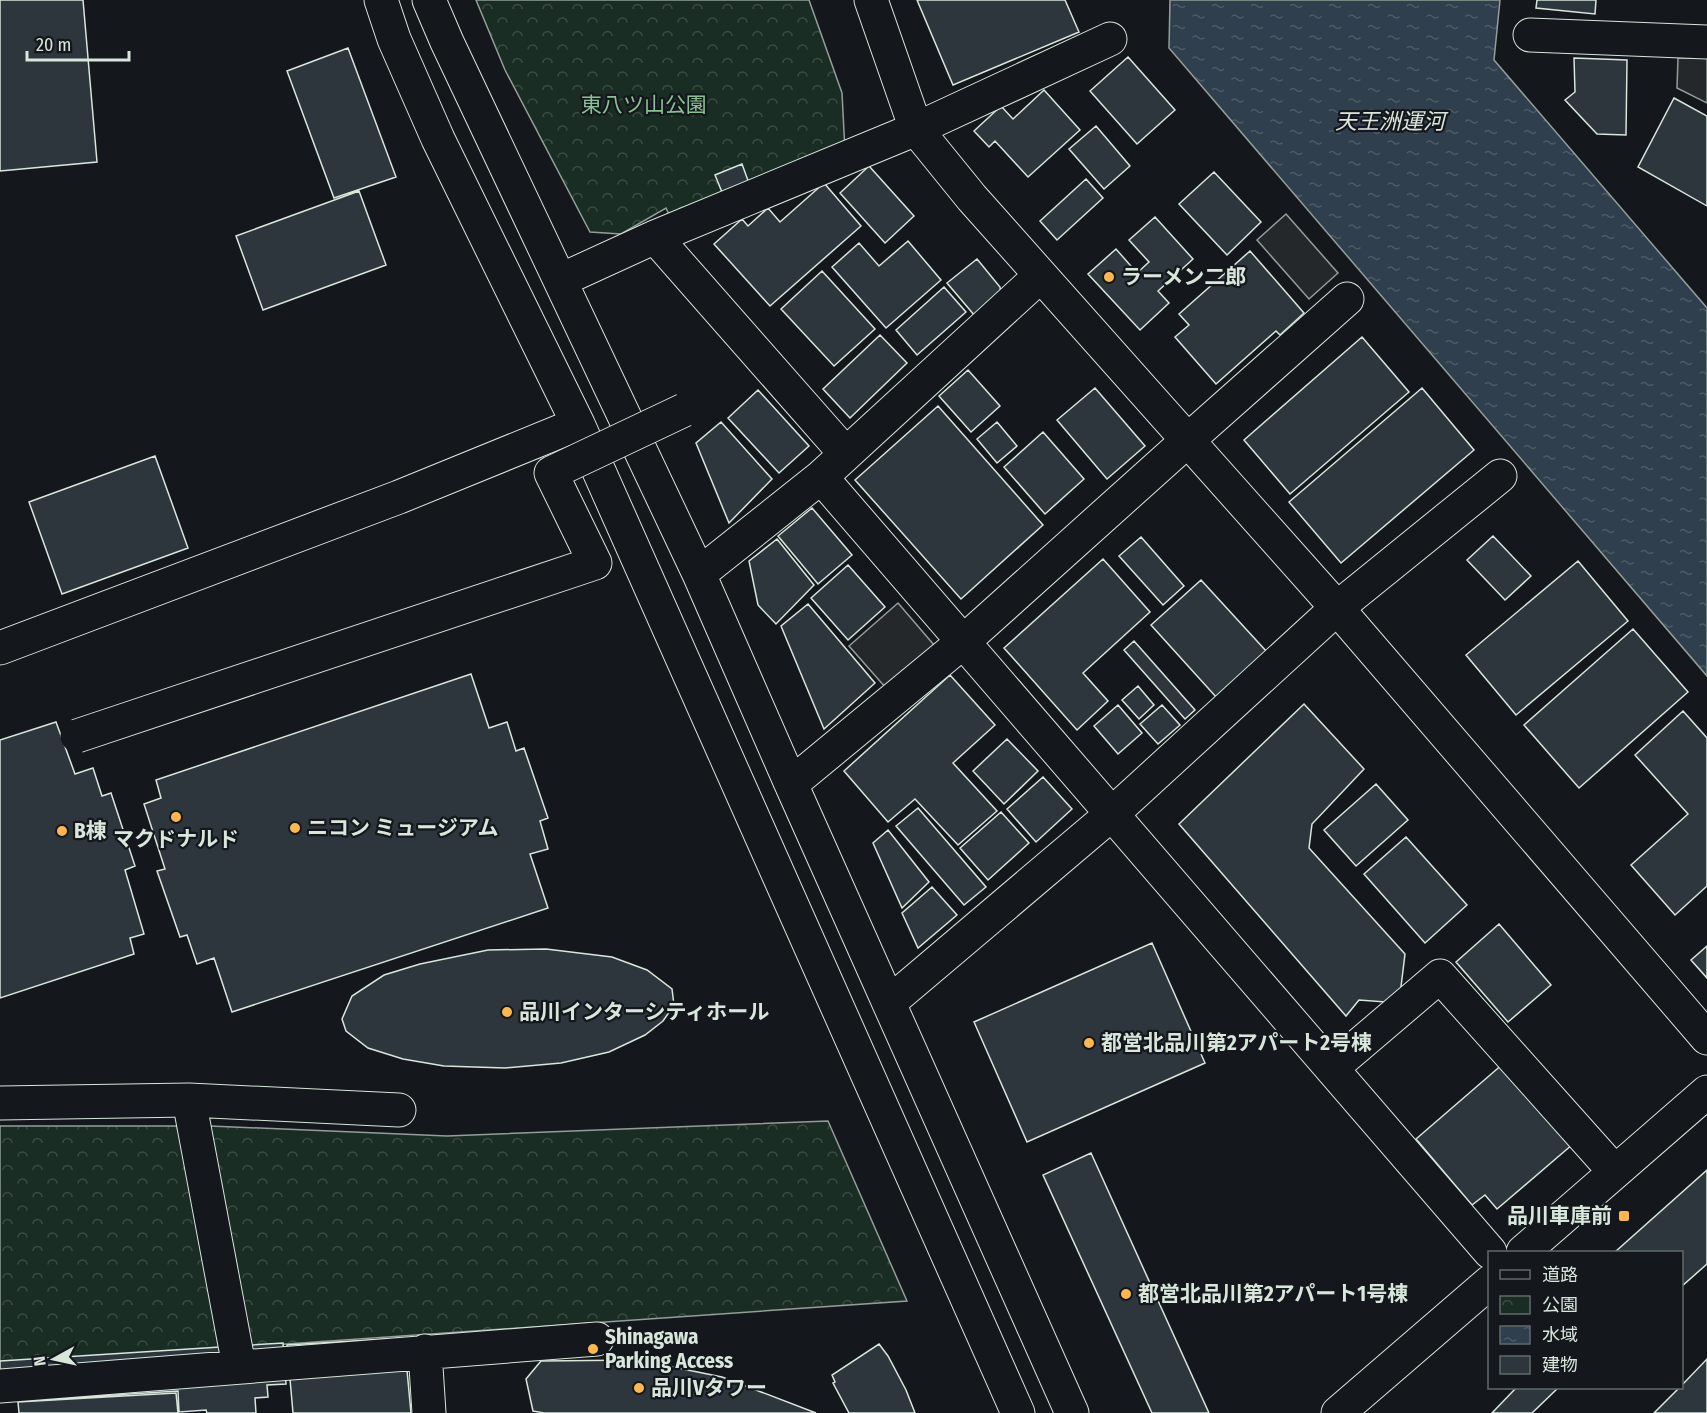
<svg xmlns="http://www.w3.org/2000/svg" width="1707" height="1413" viewBox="0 0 1707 1413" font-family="'Fira Sans Condensed','Noto Sans JP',sans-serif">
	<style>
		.park { fill: url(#park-crowns); stroke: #939e99; stroke-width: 1.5 }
		.parking { fill: #24282b; stroke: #939e99; stroke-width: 1.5 }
		.water { fill: url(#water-ripples); stroke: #939e99; stroke-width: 1.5 }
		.building { fill: #2c363c; stroke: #d8e6dc; stroke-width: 1.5 }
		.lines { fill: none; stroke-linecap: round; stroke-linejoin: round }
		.minor-casing { stroke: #d8e6dc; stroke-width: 35 }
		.minor { stroke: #14181c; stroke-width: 33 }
		.minor-bridge-casing { stroke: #d8e6dc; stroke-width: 35; stroke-linecap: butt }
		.minor-bridge { stroke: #14181c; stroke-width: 33 }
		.poi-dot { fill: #ffb74d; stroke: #14181c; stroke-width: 2 }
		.labels { text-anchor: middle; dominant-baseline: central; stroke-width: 4.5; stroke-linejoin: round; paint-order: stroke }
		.park-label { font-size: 21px; fill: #8ac095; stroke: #14181c }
		.poi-label { font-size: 21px; font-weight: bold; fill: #d8e6dc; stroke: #14181c; text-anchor: start }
		.water-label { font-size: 22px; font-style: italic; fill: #d8e6dc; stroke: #14181c }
	</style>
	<defs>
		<pattern id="park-crowns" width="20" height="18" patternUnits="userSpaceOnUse" patternTransform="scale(1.5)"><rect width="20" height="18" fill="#1a2d24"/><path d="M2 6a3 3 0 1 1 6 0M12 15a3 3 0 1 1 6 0" fill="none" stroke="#3b4b43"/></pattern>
		<pattern id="water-ripples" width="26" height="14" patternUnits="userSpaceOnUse" patternTransform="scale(1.5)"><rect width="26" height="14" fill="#2f3f4d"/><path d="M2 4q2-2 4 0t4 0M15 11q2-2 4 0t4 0" fill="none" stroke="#4c5b66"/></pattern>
	</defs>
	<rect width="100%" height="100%" fill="#14181c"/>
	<path class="park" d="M476,0H809L842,93L845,151L673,223L666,208L621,234L590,232L505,70Z
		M828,1121L907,1301L0,1364V1126H210L447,1136Z"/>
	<path class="parking" d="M1678,58H1707V103L1677,88Z
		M1286,214L1338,273L1309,299L1257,240Z
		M898,603L934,645L886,688L849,646Z"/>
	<path class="water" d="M1170,0H1500L1494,60L1707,308V676L1169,48Z"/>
	<path class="building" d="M0,0H83L97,162L0,171Z
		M917,0H1065L1079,32L953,85Z
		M1537,0H1596L1595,14L1536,8Z
		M348,48L396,177L334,198L287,71Z
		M1128,57L1175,110L1137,144L1090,91Z
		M1574,58L1627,60L1626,135L1597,134L1565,100L1575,92Z
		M1044,90L1080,130L1028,177L995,141L989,147L974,131L1001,106L1013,119Z
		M1674,98L1707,116V206L1638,167Z
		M1096,126L1130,166L1104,189L1069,149Z
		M742,164L750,186L724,197L715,175Z
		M869,166L914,216L885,243L840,193Z
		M1214,172L1261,222L1227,255L1179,204Z
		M1086,179L1103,198L1057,240L1040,221Z
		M824,183L861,226L770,306L714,244L742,219L748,226L768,208L780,222Z
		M359,191L386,265L263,310L236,236Z
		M1155,217L1193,259L1158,291L1169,303L1140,330L1088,274L1116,249L1137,273L1149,262L1129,240Z
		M908,241L941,280L886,328L832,267L859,243L879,266Z
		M1250,251L1304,313L1280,335L1276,331L1216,384L1175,337L1189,325L1179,314Z
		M977,259L1000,287L1001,295L975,316L947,283Z
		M822,271L875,329L834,366L781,309Z
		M944,287L966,312L917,355L896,330Z
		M880,335L907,363L850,418L823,389Z
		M1362,337L1409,392L1290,494L1244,440Z
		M968,370L1000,406L971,432L939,396Z
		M1095,388L1145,446L1107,479L1057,420Z
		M1422,388L1474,450L1341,563L1289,502Z
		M758,390L809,446L779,473L728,418Z
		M938,406L1043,525L961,599L855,480Z
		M721,422L772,479L729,523L696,443Z
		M997,422L1017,446L997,463L977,439Z
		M1043,432L1084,479L1045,514L1004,467Z
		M155,456L188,548L62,594L29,502Z
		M812,508L852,555L818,584L778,536Z
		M1493,536L1531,576L1505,600L1467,560Z
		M1141,537L1184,586L1163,605L1119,556Z
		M777,539L814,585L776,624L758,605L749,561Z
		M1103,559L1150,612L1083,673L1108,701L1077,730L1004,648Z
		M1578,561L1628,621L1516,715L1466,655Z
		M848,565L885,607L848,640L811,598Z
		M1201,580L1267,652L1217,698L1151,625Z
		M808,604L875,683L824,729L781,626Z
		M1633,629L1688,692L1579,788L1524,725Z
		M1134,641L1195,710L1185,719L1124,650Z
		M471,674L489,728L507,722L516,751L524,748L548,818L540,821L548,849L530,854L548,908L232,1012L214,958L197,964L187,935L180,937L157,871L165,869L144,804L161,798L156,780Z
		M950,675L995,725L953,763L997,811L958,845L915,799L888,822L844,771Z
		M1138,686L1154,705L1139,719L1122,700Z
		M1304,704L1364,769L1312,824L1309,848L1405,954L1399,1003L1359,1000L1346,1016L1179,824Z
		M1118,705L1142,733L1118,754L1094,726Z
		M1162,705L1180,725L1158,744L1140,724Z
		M1683,711L1707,738V886L1675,915L1631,865L1688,814L1635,755Z
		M56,722L75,774L93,768L102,796L111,793L135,866L125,870L144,934L130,938L134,954L0,998V740Z
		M1007,739L1038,771L1004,804L973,771Z
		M1043,777L1072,809L1036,842L1007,809Z
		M1376,784L1408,820L1356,866L1324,830Z
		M918,808L986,887L964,905L896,826Z
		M1001,812L1029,843L988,880L960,848Z
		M888,830L929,882L902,908L873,843Z
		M1406,837L1467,905L1425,943L1364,874Z
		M932,887L957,915L918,948L902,913Z
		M1499,924L1551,985L1508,1022L1456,962Z
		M1152,943L1205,1063L1027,1142L974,1022Z
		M1707,946V978L1691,960Z
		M546,949L612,957L647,970L672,989L674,1005L663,1021L645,1035L609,1052L561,1063L505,1068L444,1066L403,1059L368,1048L346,1031L342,1019L352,996L384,975L420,964L488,950Z
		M1504,1063L1573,1144L1497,1209L1485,1195L1472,1205L1416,1139Z
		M1091,1153L1209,1413H1152L1043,1175Z
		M1707,1170V1264L1682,1286V1252H1615Z
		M404,1338L411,1413H293L287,1345Z
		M283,1343L286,1384L267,1385L268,1397L255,1398L256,1413H207L206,1410L179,1412L178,1391L0,1402V1361Z
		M879,1344L888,1356L906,1390L915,1413H849L833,1383L835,1382L832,1375Z
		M1707,1359V1413H1654L1679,1388H1682V1385Z
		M639,1360L722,1377L816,1413H544L533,1411L526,1379L541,1361Z
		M1516,1388H1558L1532,1413H1492Z
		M176,1393L178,1413H19L18,1402Z"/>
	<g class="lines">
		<defs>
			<path id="minor" d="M381,0L394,39L438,139L578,424L1018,1413
				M429,0L447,42L699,574L791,784L1072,1413
				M871,0L916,129L972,198L1337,608L1707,1038
				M1530,35L1707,42
				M655,237L845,453
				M561,280L655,237L916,129L1110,39
				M821,477L1490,1252
				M699,574L821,477L1040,276
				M0,648L399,497L578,424
				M791,784L963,642L1188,440L1347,299
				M890,1002L1113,813L1337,608L1500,476
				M1332,1068L1440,976L1615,1172
				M189,1100L239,1366
				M0,1103L189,1100L399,1110
				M1523,1252L1707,1092
				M425,1351L429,1413
				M0,1386L597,1339
				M1338,1413L1490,1282"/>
		</defs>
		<use href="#minor" class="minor-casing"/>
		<use href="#minor" class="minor"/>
		<defs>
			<path id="minor-bridge" d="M77,736L595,563L551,473L684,410"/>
		</defs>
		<use href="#minor-bridge" class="minor-bridge-casing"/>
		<use href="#minor-bridge" class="minor-bridge"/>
	</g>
	<g class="poi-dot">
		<circle cx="1109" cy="277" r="6"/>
		<circle cx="176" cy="817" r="6"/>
		<circle cx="295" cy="828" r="6"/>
		<circle cx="62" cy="831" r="6"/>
		<circle cx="507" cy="1012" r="6"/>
		<circle cx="1089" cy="1043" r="6"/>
		<rect x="1618" y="1210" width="12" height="12" rx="3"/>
		<circle cx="1126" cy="1294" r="6"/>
		<circle cx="593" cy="1349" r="6"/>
		<circle cx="639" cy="1388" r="6"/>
	</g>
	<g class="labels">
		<g class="park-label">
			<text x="644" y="105">東八ツ山公園</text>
		</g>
		<g class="poi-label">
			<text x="1121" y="277">ラーメン二郎</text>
			<text x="307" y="828">ニコン ミュージアム</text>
			<text x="74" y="831">B棟</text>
			<text x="176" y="839" text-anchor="middle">マクドナルド</text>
			<text x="519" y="1012">品川インターシティホール</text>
			<text x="1101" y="1043">都営北品川第2アパート2号棟</text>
			<text x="1612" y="1216" text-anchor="end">品川車庫前</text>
			<text x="1138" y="1294">都営北品川第2アパート1号棟</text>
			<text x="605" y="1337">Shinagawa<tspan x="605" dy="24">Parking Access</tspan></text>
			<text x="651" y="1388">品川Vタワー</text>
		</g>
		<g class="water-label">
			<text x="1390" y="121">天王洲運河</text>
		</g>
	</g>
	<rect x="1488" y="1251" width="195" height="138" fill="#14181c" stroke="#626a69" stroke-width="1.5"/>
	<rect x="1500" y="1270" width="30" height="9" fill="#14181c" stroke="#626a69" stroke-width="1.5"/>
	<text x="1542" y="1281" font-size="18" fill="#d8e6dc">道路</text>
	<rect x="1500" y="1296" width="30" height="18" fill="url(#park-crowns)" stroke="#626a69" stroke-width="1.5"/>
	<text x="1542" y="1311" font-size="18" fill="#d8e6dc">公園</text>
	<rect x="1500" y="1326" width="30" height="18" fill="url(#water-ripples)" stroke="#626a69" stroke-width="1.5"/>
	<text x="1542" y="1341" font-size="18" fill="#d8e6dc">水域</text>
	<rect x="1500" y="1356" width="30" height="18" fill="#2c363c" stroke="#626a69" stroke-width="1.5"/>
	<text x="1542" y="1371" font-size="18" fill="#d8e6dc">建物</text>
	<g transform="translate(54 1359) rotate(262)" stroke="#14181c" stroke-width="4.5" paint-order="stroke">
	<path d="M0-4.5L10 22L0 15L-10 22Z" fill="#d8e6dc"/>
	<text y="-9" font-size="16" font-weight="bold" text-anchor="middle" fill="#d8e6dc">N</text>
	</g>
	<path d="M27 51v9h102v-9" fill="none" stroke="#d8e6dc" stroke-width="3"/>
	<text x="36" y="51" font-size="18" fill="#d8e6dc" stroke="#14181c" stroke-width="4.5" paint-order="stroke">20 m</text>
</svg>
